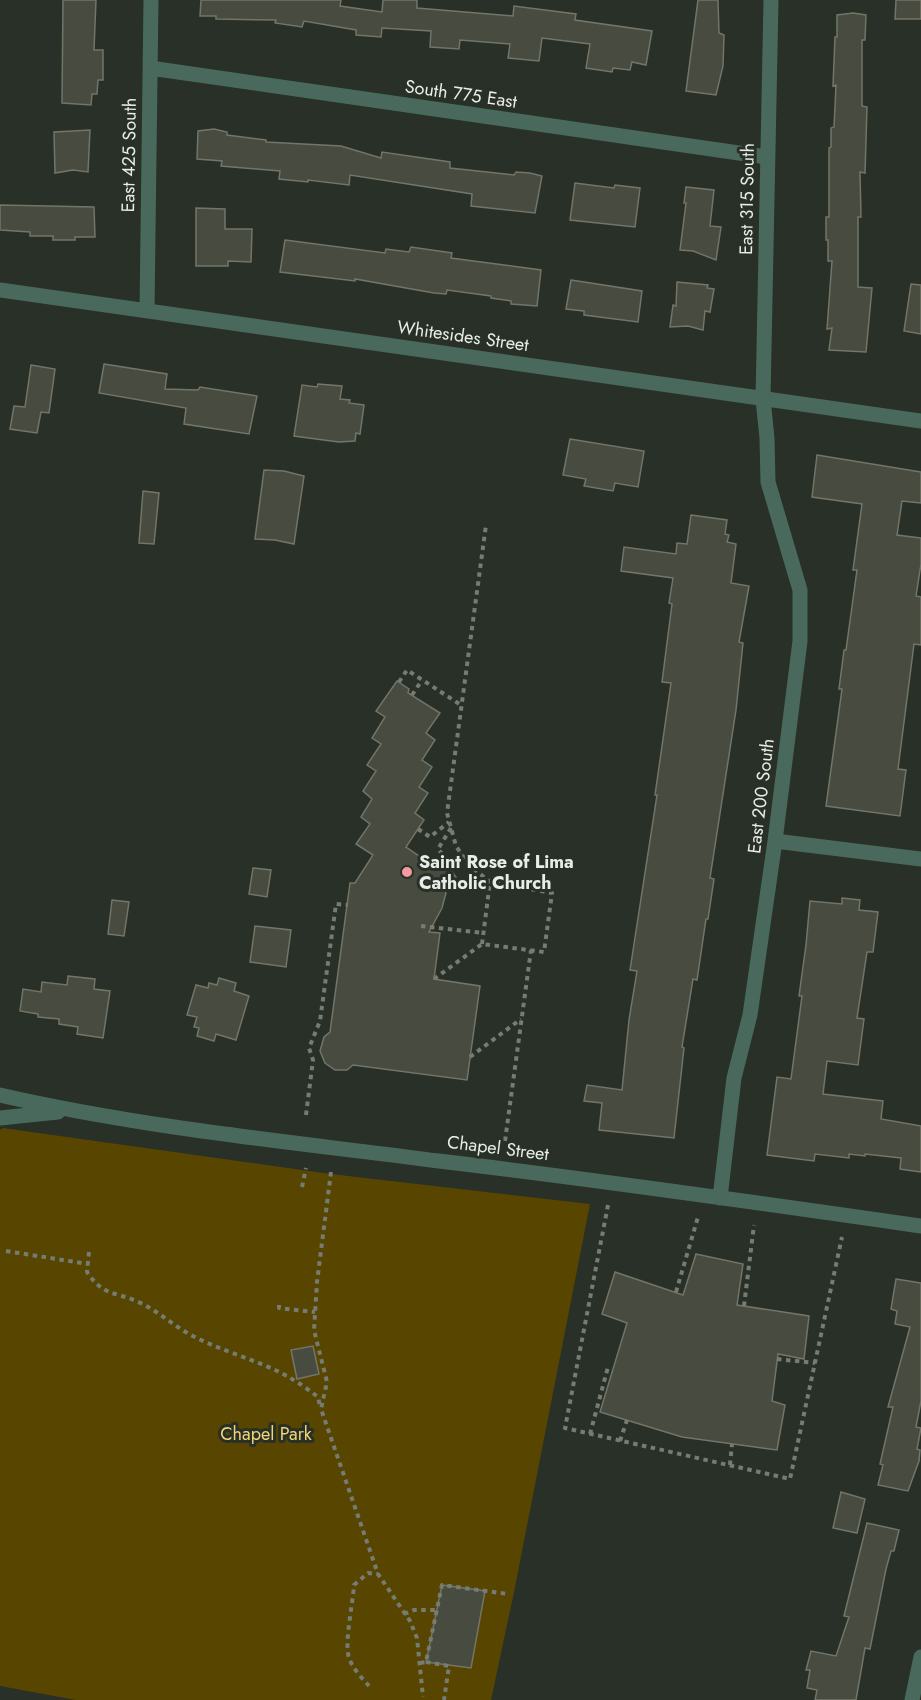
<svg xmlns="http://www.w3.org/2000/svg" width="921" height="1700" viewBox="0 0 921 1700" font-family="Jost,sans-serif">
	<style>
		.green { fill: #584600 }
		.building { fill: #484b3f; stroke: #727568; stroke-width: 1.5 }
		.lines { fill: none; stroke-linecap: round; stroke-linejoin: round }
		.path { stroke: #757c74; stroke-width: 4; stroke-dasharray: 4.5 4.5; stroke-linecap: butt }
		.street { stroke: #4a695d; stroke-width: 15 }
		.poi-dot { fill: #f49aa0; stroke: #283027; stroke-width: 2 }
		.labels { text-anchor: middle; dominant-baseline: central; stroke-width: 6; stroke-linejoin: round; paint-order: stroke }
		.street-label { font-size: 18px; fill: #e8ede7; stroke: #283027 }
		.poi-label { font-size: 18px; font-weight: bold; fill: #e8ede7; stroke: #283027; text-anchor: start }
		.park-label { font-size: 18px; fill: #f2d475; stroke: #283027 }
	</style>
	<rect width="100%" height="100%" fill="#283027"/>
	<path class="green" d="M3,1128L331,1174L590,1204L514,1592L491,1700H76L0,1686V1130Z"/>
	<path class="building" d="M63,0H96L94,50H103V80H98L97,94H92L91,105L62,103Z
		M201,0H341L340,6L382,12L383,0H417V8L513,16L514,6L576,14L575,20L652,31L646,65L632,62L630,70L613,68L612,72L586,68L590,44L542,38L539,61L508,58L510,44L460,40L459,49L430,47L431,31L382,28L381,37L356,35V30L304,21L302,27L275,23L276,20L216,19V16H200Z
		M698,0H718L719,33L724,35L723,66L716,95L686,91Z
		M896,0H921V19H895Z
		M853,13L866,15L865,40H862V106L867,107L865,173L860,172L861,217H858V287L872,288L866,352L829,350L832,328L827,329L832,261H828V240H826V217H829V148L831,147V128L834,127L836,85L833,86L835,37H837V15Z
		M214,129L227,132V135L266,140V142L341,146L381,158L382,152L450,162V168L514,175L516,172L530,173L542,176L535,213L471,206L472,194L350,175L349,185L308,180V182L279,179L280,171L221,166L222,161L197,159L198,131Z
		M90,130L88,172L73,170L55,173L54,132Z
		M575,183L614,188L615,185L640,188L635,227L570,220Z
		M686,187L714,190L710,226L721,227L716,260L693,251L680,250L686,203H684Z
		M0,205L94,207L95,237H75V240H53V236H30V232L0,230Z
		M196,208L225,209V229H252L251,262L228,261V266H196Z
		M285,240L385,253L386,249L409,252L411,247L452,253L451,258L541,270L537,306L511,304V301L491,298V296L447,290L446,294L434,293L355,279V281L280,272Z
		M571,280L642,291L638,322L584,315V311L566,309Z
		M677,282L708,285L707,288L714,289L710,312L705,311L703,330L688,326L670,327L673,305L676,306Z
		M911,284L921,285V334L904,331Z
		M104,364L167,374L165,389L198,390L200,387L257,396L249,434L184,424L186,408L99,393Z
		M31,365L55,369L49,413L41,412L37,433L10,429L14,406L25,407Z
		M318,384L342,386L340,399L350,400L349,403L364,405L360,434L356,433L355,441L339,442L294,436L302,385L317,387Z
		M570,439L644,451L638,487L615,483L613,491L584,486L586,479L563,475Z
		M817,455L921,472V503L902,501L897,535L921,538V564L916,596L921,597V645L914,644L898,769L906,770L900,816L826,806L842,689H839L844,650H846L857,570H853L862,504L812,497Z
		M264,470L284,471L304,476L294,544L275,540L255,539Z
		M143,491L159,493L154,544L139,543Z
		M691,515L727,520L725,534L729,535L727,542L736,544L731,583L749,586L739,642L743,643L736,710L710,878L714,879L708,919H706L697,980L693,979L682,1047L684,1048L674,1138L599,1130L602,1103L584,1101L587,1085L622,1090L629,1020L637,971L630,970L657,795H655L671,683L662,682L672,604L669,603L673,578L621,571L624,547L676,554L677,543L687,544Z
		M397,681L409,689L408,693L440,713L426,733L435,740L422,760L432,767L419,787L428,793L415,813L424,820L406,847L434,866L443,860L456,877L445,885L446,893L442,908L429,932L440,933L434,979L480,986L467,1080L353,1065L347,1070H335L325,1063L320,1051L324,1037L330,1032L350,883H355L373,855L356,844L370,824L361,817L372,799L363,791L376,771L367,765L381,744L372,738L385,717L376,711Z
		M253,868L271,870L267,897L249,894Z
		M842,898L860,900L859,910L878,912L873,952H867L857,1018L864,1019L858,1065L827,1061L823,1094L883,1101L881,1119L921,1126V1172L900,1169L901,1158L865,1154V1156L849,1154V1158L815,1154L814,1161L767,1155L777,1077L791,1079L802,996H799L806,945L810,901L842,904Z
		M112,900L129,902L124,936L108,934Z
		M255,926L291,930L286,967L250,962Z
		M68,976L95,979L94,989L110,991L103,1038L77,1034L78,1027L59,1024V1019L38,1017V1014L20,1011L23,989L41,992L42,982L67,985Z
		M219,978L236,983L234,991L249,996L236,1040L216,1034L214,1041L197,1036L199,1028L194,1027L197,1017L187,1015L196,985L208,988L209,983L217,985Z
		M696,1254L743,1264L737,1305L809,1316L804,1359L778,1354L772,1401L785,1405L777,1450L682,1437L600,1412L627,1323L602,1314L615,1272L683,1295Z
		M896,1279L921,1283V1401L916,1427L921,1428L917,1449L920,1450L919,1461L908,1491L878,1485L883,1465L880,1464L893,1407H888L910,1327L895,1324L897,1311L891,1309Z
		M313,1346L319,1374L297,1379L291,1350Z
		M841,1492L865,1499L857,1533L833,1528Z
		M867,1523L899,1530L894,1551H891L886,1569L870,1649L865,1648L856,1700H815L817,1690L807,1688L810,1670H806L811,1651L836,1656L849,1617L844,1616Z
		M442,1585L485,1591L471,1668L426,1662Z"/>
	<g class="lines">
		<path class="path" d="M399,682L407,670L461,705
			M412,695L422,680
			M451,828L438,849L451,865
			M418,829L430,837L449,822
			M449,867L462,854
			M421,926L483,933
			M482,944L490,882
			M434,979L482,944L544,952L552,893L490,882L469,865L456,846L447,813L486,525
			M470,1057L521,1019
			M306,1115L313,1060L309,1048L320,1021L336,904L348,905
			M505,1141L531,950
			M331,1172L317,1282L314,1330L327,1382L321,1409L378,1574L410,1621L417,1638L423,1697
			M302,1187L306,1168
			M608,1205L565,1428L790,1479L842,1237
			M6,1251L88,1264
			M89,1252L87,1272C103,1296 113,1291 136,1301C158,1310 174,1327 195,1337C226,1353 262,1361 292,1379C301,1384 310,1391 318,1397L320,1406
			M676,1292L698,1217
			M279,1305V1308L315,1312
			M744,1306L754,1225
			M777,1359L815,1363
			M590,1434L608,1367
			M620,1441L627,1420
			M730,1465L732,1444
			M404,1614L414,1610H436
			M426,1662L449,1666L444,1700
			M420,1663L426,1662L442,1585L508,1594
			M369,1686C362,1678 353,1669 349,1658C344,1643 353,1603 354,1585L368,1573L378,1574"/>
		<path class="street" d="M150,68L767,157
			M0,290L921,421
			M147,311L151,0
			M775,841L921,859
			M0,1095C144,1128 292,1142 439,1161C600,1180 761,1203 921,1226
			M0,1118L58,1112
			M720,1198L734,1078L750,1015L775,841L800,641V590L768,482L767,438L763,399L771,0
			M912,1700L921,1657"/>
	</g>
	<circle class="poi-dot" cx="407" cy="872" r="6"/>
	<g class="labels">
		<g class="street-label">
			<text transform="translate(461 94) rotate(8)">South 775 East</text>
			<text transform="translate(129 155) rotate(-89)">East 425 South</text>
			<text transform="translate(747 199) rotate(-89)">East 315 South</text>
			<text transform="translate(463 336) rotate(8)">Whitesides Street</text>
			<text transform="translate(761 796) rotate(-83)">East 200 South</text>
			<text transform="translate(498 1148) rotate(7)">Chapel Street</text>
		</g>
		<g class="poi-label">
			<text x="419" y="862">Saint Rose of Lima<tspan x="419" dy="21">Catholic Church</tspan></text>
		</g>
		<g class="park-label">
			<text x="266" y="1434">Chapel Park</text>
		</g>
	</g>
</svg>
